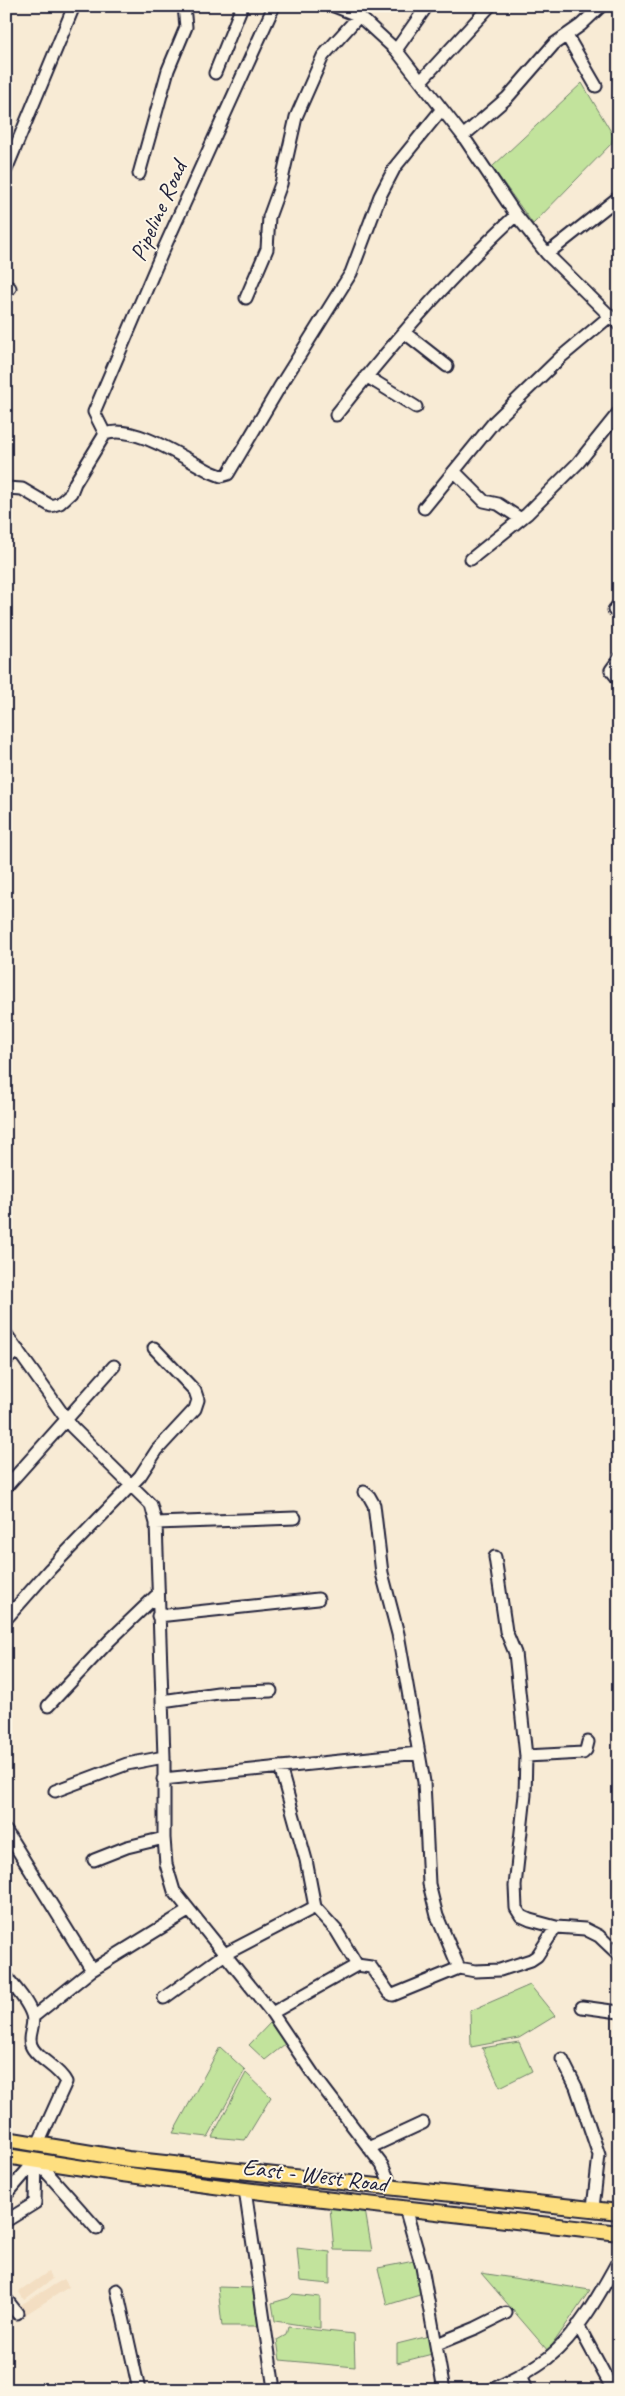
<svg xmlns="http://www.w3.org/2000/svg" width="625" height="2396" viewBox="0 0 625 2396" font-family="Caveat,sans-serif">
	<style>
		.built { fill: #f3dec2 }
		.green { fill: #c2e39c; stroke: #72826c }
		.lines { fill: none; stroke-linecap: round; stroke-linejoin: round }
		.minor-casing { stroke: #22223b; stroke-width: 15 }
		.major-casing { stroke: #22223b; stroke-width: 18 }
		.minor { stroke: #fcf5e5; stroke-width: 11 }
		.major { stroke: #fedf80; stroke-width: 14 }
		.labels { text-anchor: middle; dominant-baseline: central; stroke-width: 4; stroke-linejoin: round; paint-order: stroke }
		.street-label { font-size: 24px; fill: #22223b; stroke: #fcf5e5 }
	</style>
	<rect width="100%" height="100%" fill="#f8ebd5"/>
	<filter id="ink" filterUnits="userSpaceOnUse"><feTurbulence type="fractalNoise" baseFrequency=".02" numOctaves="2"/><feDisplacementMap in="SourceGraphic" scale="10" xChannelSelector="R" yChannelSelector="G"/><feConvolveMatrix kernelMatrix="1 2 1 2 8 2 1 2 1" color-interpolation-filters="sRGB"/></filter>
	<g filter="url(#ink)">
		<path class="built" d="M48,2272L52,2279L24,2300L19,2292Z
			M64,2279L69,2287L23,2316L17,2307Z"/>
		<path class="green" d="M582,83L613,135L612,143L533,224L492,167Z
			M530,1985L555,2016L519,2038L471,2047L470,2011Z
			M271,2022L285,2044L265,2060L249,2045Z
			M519,2042L532,2071L500,2087L482,2048Z
			M220,2047L245,2070L208,2137L173,2133Z
			M246,2073L271,2097L245,2140L212,2137Z
			M330,2208L365,2210L372,2251L334,2250Z
			M297,2248L330,2252V2284L300,2281Z
			M414,2261L423,2294L387,2305L378,2268Z
			M481,2273L590,2290L548,2351Z
			M218,2287L253,2288L258,2326H222Z
			M293,2294L320,2297V2328L275,2321L272,2303L289,2298Z
			M288,2327L354,2334L355,2367L280,2360L277,2340L286,2335Z
			M429,2336L432,2354L397,2363V2344Z"/>
		<g class="lines">
			<defs>
				<path id="minor" d="M334,6L359,16L396,50L463,136L516,215L547,254L619,325
					M567,36L596,86
					M396,50L427,6
					M215,73L242,6
					M421,81L490,6
					M463,136L507,98L554,44L581,25L601,6
					M6,170L74,6
					M139,174L168,70L186,27L184,6
					M547,254L619,197
					M6,286L10,288
					M246,298L267,249L269,217L281,184L296,117L323,56L359,16
					M405,333L447,366
					M366,376L416,407
					M336,415C391,345 450,276 516,215
					M105,434L94,412L161,255L274,6
					M454,471L484,501L498,504L521,519
					M6,488L22,489L51,506L60,503L71,493L75,483L105,434C133,423 185,459 211,472L221,476L228,474L279,388L351,273L380,196L395,167L442,109
					M424,508L494,422L561,357L610,316
					M471,559L527,514L578,463L619,412
					M614,610L619,604
					M619,659L611,670L619,680
					M6,1334L72,1427L151,1505L156,1523L164,1757V1838L166,1864L174,1891L272,2013L313,2074L382,2165L392,2187
					M6,1360L18,1350
					M6,1487L114,1366
					M364,1492L369,1496L374,1505L382,1573L398,1634L424,1782L429,1884L437,1916L459,1968
					M156,1523L295,1518
					M495,1557L506,1631L515,1653L526,1756L525,1795L515,1886L516,1908L521,1916L530,1920L556,1927L585,1929L599,1936L619,1955
					M158,1616L318,1599
					M6,1619L50,1569L140,1476L157,1450L195,1409L198,1400L195,1391L154,1348
					M162,1701L218,1693L271,1691
					M48,1706L110,1640L158,1594
					M526,1756L583,1753L586,1750L588,1742
					M163,1779L419,1753
					M55,1791L127,1764L164,1757
					M6,1831L92,1970
					M94,1860L127,1847L164,1838
					M315,1907L336,1930L357,1965
					M6,1976C15,1988 28,2001 32,2015C36,2027 25,2037 33,2049C42,2062 58,2067 66,2082L38,2144
					M164,1998L225,1954L315,1907L306,1860L280,1767
					M582,2007L619,2012
					M272,2013L357,1965L371,1967L389,1993L393,1995L459,1968L475,1971L500,1970L531,1960L537,1956L556,1927
					M33,2017L92,1970L188,1911
					M562,2059L576,2087L599,2155L593,2208
					M369,2148L423,2123
					M36,2160L97,2229
					M245,2190L273,2382
					M6,2195L36,2160
					M405,2208L422,2267L444,2390
					M6,2221L35,2203L36,2160
					M117,2290L139,2390
					M6,2299L17,2313
					M578,2325L613,2390
					M437,2344L476,2328L506,2313
					M520,2376L526,2390
					M491,2390C511,2381 530,2371 548,2358C578,2334 601,2292 619,2259"/>
				<path id="major" d="M6,2139L128,2159L619,2212
					M6,2156L122,2174L245,2190L619,2233"/>
			</defs>
			<use href="#minor" class="minor-casing"/>
			<use href="#major" class="major-casing"/>
			<use href="#minor" class="minor"/>
			<use href="#major" class="major"/>
		</g>
	</g>
	<g class="labels">
		<g class="street-label">
			<text transform="translate(158 211) rotate(-66)">Pipeline Road</text>
			<text transform="translate(315 2175) rotate(7)">East - West Road</text>
		</g>
	</g>
	<rect width="625" height="2396" fill="none" stroke="#fcf5e5" stroke-width="25"/>
	<rect x="12" y="12" width="600" height="2371" fill="none" stroke="#22223b" stroke-width="2" filter="url(#ink)"/>
</svg>
